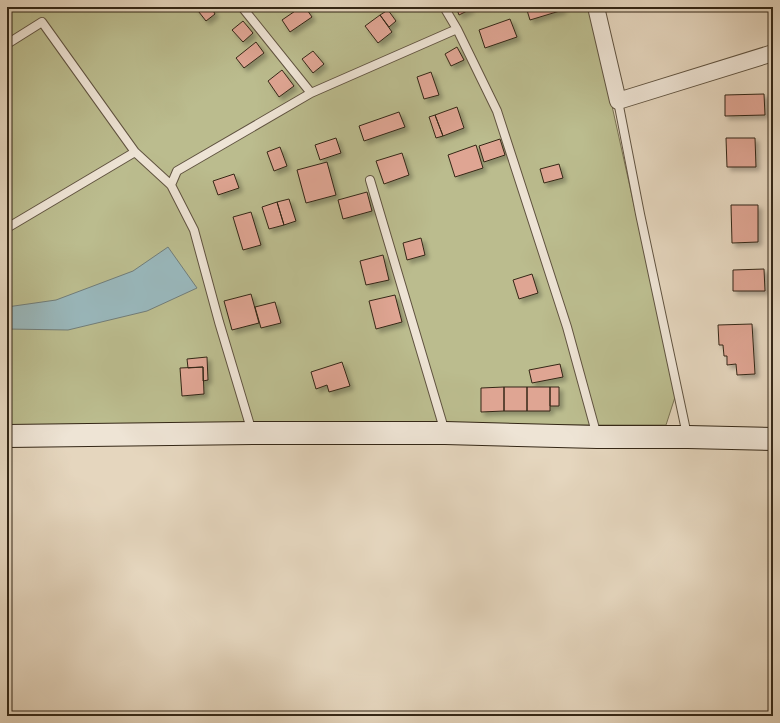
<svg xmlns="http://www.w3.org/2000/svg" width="780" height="723" viewBox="0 0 780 723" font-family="'Gentium Book Plus',serif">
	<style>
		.green { fill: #bbbc8e; stroke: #787252 }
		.water { fill: #99b7bb; stroke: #717d79 }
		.building { fill: #dfa593; stroke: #342716; filter: url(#shadow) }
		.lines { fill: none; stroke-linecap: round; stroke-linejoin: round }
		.lane-casing { stroke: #605340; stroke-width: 10 }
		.street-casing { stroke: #605340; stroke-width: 18 }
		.secondary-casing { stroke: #342716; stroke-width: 24 }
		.lane { stroke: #eee4d5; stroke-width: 8 }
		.street { stroke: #eee4d5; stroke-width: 16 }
		.secondary { stroke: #eee4d5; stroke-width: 22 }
	</style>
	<defs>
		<filter id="shadow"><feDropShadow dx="3.5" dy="3.5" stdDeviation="2" flood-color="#0004"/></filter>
	</defs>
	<rect width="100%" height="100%" fill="#e5d6be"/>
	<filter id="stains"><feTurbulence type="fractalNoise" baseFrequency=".005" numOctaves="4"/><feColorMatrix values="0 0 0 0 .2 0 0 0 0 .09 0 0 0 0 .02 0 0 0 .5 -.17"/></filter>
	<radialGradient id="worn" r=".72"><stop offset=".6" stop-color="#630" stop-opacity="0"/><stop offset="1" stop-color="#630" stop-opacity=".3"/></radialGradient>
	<path class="green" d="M7,7H590L676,394L666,425H7Z"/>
	<path class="water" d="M168,247L197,288L147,311L68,330L7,329V307L56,300L133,271Z"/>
	<path class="building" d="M195,7H211L215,14L206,21Z
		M301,7H305L312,17L290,32L282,20Z
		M456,7H470L471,9L459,15Z
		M526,7H562L563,10L530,20Z
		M388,10L396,21L389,27L380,15Z
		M380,15L392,32L378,43L365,26Z
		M510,19L517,37L485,48L479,30Z
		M243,21L253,33L243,42L232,30Z
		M256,42L264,53L244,68L236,58Z
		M457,47L464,60L451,66L445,54Z
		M313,51L324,64L313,73L302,59Z
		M282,70L294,86L279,97L268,81Z
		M431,72L439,95L424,99L417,77Z
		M764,94L765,115L725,116V95Z
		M457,107L464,128L443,136L435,115Z
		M399,112L405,127L364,141L359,126Z
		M435,115L443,136L436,138L429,117Z
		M336,138L341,153L320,160L315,145Z
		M726,138H755L756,167H727Z
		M500,139L505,155L484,162L479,146Z
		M476,145L483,168L455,177L448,155Z
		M280,147L287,166L274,171L267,152Z
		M402,153L409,175L384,184L376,161Z
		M327,162L336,195L306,203L297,170Z
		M559,164L563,178L544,183L540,169Z
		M234,174L239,188L218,195L213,181Z
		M367,192L372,211L343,219L338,200Z
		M289,199L296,221L284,225L277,202Z
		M277,202L284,225L269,229L262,207Z
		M731,205H758V242L732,243Z
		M251,212L261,245L243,250L233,217Z
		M421,238L425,255L407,260L403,243Z
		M383,255L389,280L366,285L360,261Z
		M764,269L765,291H733V270Z
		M532,274L538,293L519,299L513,280Z
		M251,294L259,323L232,330L224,301Z
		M395,295L402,322L376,329L369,301Z
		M275,302L281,323L261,328L255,307Z
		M752,324L755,374L737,375L736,364L727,365V356H724L723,345H719L718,325Z
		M207,357L208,380L203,381V367L188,368L187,359Z
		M342,362L350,386L329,392L327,385L316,389L311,372Z
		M560,364L563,377L532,383L529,370Z
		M203,367L204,394L182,396L180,368Z
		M504,387H527V411H504Z
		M504,387V411L481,412V388Z
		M527,387H550V411H527Z
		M550,387H559V406H550Z"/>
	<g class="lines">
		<defs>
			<path id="lane" d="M242,7L311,93
				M444,7L457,29L497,111L567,327L597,436
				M7,44L42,22L135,152L171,185L194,230L219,322L252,432
				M618,101L640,214L687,435
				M370,180L445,432
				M171,185L177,171L311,93L457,29
				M7,228L135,152"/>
			<path id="street" d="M596,7L618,101L773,53"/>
			<path id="secondary" d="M7,436L253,433H445L597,437H688L773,439"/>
		</defs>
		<use href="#lane" class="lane-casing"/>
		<use href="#street" class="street-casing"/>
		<use href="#secondary" class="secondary-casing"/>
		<use href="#lane" class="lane"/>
		<use href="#street" class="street"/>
		<use href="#secondary" class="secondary"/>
	</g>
	<rect width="780" height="723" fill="none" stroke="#e5d6be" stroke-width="24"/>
	<rect x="8" y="8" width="764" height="707" fill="none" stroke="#342716" stroke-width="2"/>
	<rect x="12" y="12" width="756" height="699" fill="none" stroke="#342716"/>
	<rect width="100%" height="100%" filter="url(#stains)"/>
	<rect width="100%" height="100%" fill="url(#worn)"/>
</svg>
